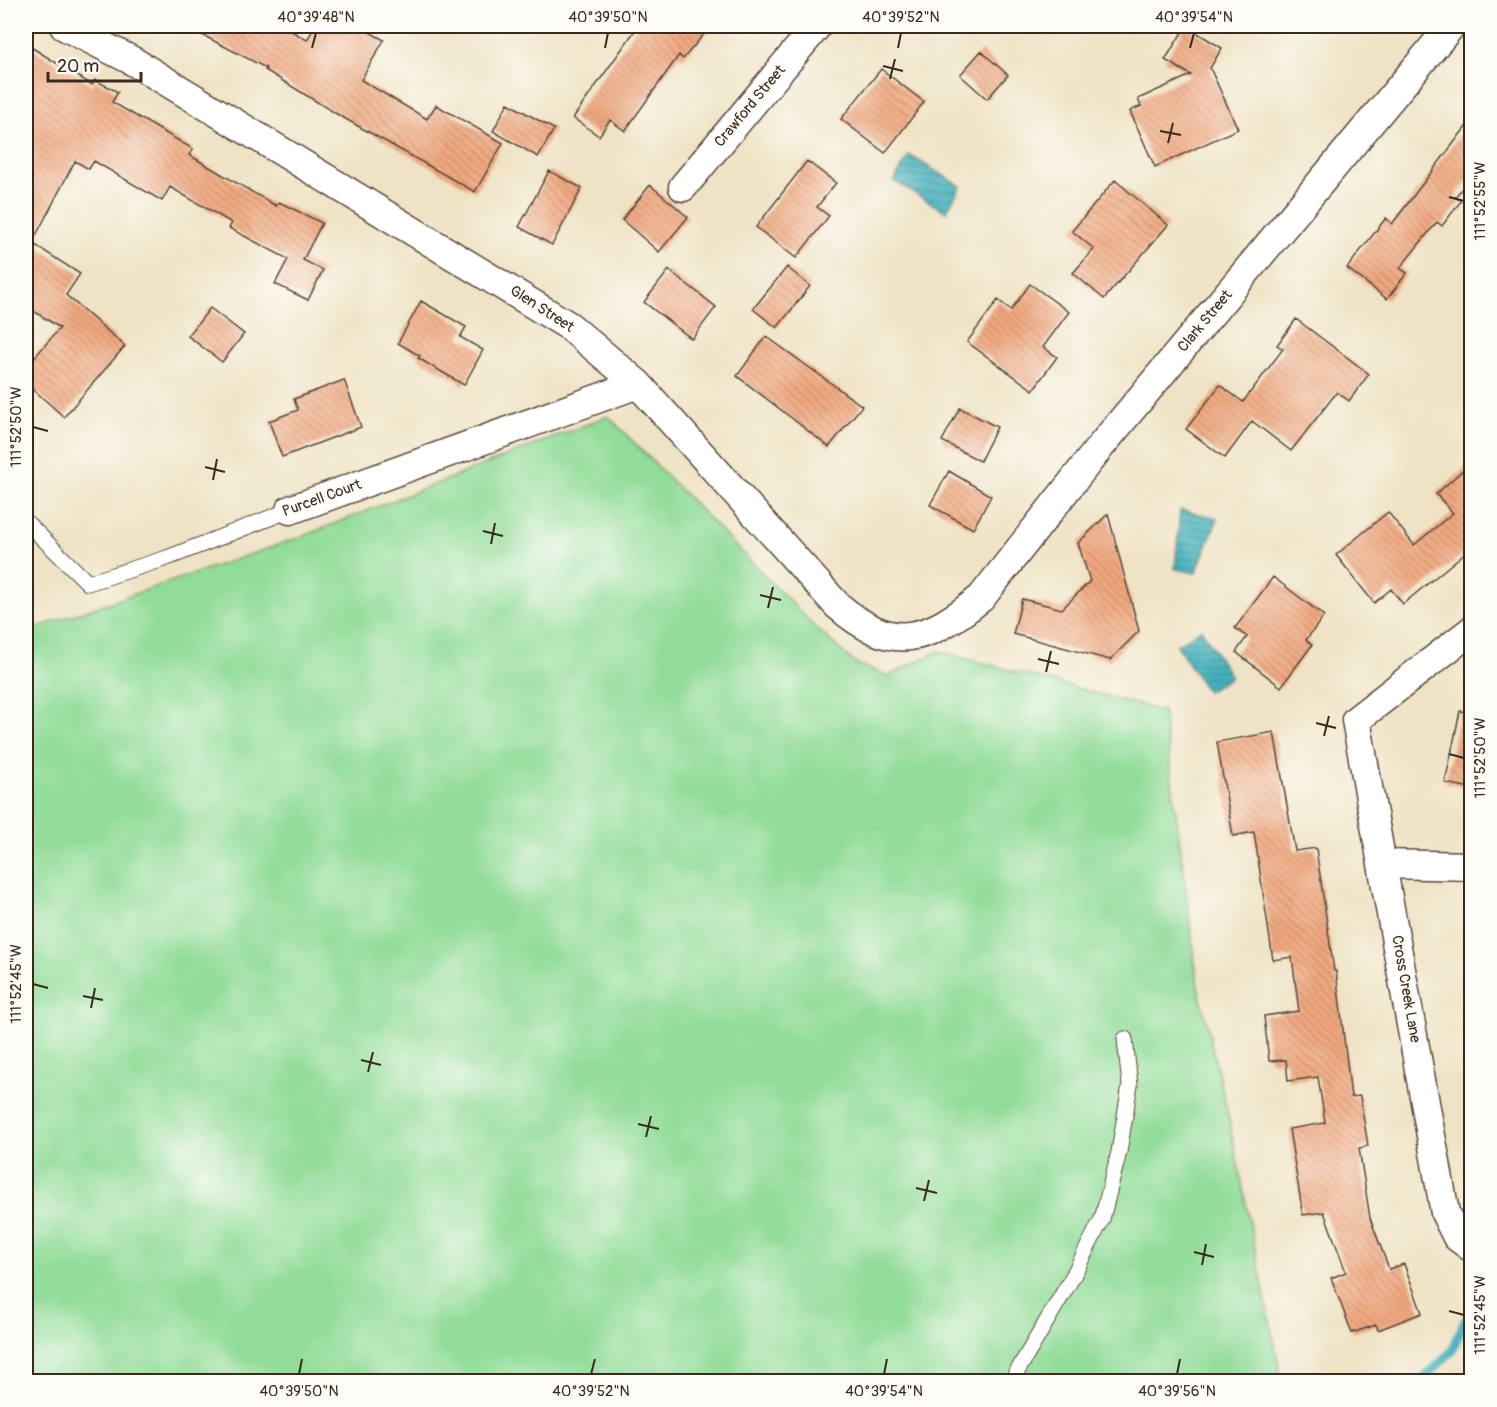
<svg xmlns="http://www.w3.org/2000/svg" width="1497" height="1407" viewBox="0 0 1497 1407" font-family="Pangolin,sans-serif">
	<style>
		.grass { fill: #91dc98; stroke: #66835b; stroke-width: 1.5 }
		.water { fill: url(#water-rules); stroke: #3e6d6c; stroke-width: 1.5 }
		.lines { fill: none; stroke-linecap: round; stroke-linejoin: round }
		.stream { stroke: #40b0bb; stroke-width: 9 }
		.building { fill: url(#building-back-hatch) }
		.lane-casing { stroke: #564637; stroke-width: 17 }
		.street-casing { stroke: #564637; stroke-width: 31 }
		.lane { stroke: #fff; stroke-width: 15 }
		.street { stroke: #fff; stroke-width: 28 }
		.ticks { fill: none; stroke: #3b2a1e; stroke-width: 2 }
		.labels { text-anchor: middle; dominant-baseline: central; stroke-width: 5; stroke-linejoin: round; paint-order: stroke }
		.street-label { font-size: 15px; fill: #3b2a1e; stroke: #fdfcf7 }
		.neatline { fill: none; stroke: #3b2a1e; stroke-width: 2 }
		.ticks-label { font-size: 15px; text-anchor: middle; fill: #3b2a1e }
	</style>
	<defs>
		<pattern id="water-rules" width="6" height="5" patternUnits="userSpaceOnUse" patternTransform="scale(1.5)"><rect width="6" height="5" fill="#40b0bb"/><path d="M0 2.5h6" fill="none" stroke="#378f97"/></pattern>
		<pattern id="building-back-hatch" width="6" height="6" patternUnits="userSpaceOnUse" patternTransform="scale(1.5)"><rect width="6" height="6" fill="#f1a87e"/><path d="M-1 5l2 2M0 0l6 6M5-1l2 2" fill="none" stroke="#c48967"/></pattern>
	</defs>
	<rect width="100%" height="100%" fill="#fdfcf7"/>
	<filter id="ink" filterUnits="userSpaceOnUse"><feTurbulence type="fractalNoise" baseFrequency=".0167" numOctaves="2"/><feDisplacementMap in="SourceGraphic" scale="12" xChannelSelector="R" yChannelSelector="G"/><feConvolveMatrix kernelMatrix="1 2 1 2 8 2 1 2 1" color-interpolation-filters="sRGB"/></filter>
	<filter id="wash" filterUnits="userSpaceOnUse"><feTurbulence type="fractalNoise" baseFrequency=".008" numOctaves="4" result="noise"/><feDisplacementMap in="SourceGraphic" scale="24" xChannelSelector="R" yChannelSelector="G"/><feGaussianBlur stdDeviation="1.35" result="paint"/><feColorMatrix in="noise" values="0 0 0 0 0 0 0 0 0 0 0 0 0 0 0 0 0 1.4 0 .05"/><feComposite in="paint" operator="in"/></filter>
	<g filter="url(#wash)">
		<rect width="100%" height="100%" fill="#efe3c5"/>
		<path class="grass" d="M608,416L818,630L855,663L888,676L938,651L1163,711L1198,986L1228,1115L1282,1381H26V631L298,538Z"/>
		<path class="water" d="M909,155L961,186L946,212L894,181Z
			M1180,510L1218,518L1196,573L1175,569Z
			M1201,629L1231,677L1207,692L1177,645Z"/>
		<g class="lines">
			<path class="stream" d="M1420,1382L1452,1351L1464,1322L1472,1314"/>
		</g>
		<g id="blocks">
			<path class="building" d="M185,26H283L307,40L315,26H359L384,40L361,80L427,119L436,105L503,143L475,192L335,113L265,70L266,68Z
				M638,26H711L683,59L679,55L625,131L610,120L599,136L573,118Z
				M1186,26L1222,48L1210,68L1238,129L1155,167L1130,111L1141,106L1138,99L1191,75L1165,60Z
				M26,44L92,85L95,80L118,92L112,102L193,149L189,155L276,206L279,202L322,223L303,260L323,270L308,300L275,284L288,259L229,228L232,223L170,187L162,201L94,161L89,169L75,161L32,243L80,274L66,295L125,346L64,417L26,383V367L60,328L26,306Z
				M981,51L1008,75L987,99L960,75Z
				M881,69L924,102L885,153L841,119Z
				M508,103L554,129L538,157L493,131Z
				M1472,119V176L1455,197L1461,201L1442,226L1437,222L1400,268L1407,273L1387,299L1347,268L1386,218L1392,224Z
				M807,161L836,183L817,207L829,216L796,258L756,227Z
				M549,171L582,188L552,245L519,227Z
				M1115,180L1168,225L1104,299L1073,273L1094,249L1072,231Z
				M650,185L688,217L659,252L622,220Z
				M787,267L810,286L777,328L753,309Z
				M669,270L716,307L692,339L644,302Z
				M1030,284L1069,312L1043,347L1057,357L1033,390L967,342L998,300L1011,310Z
				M421,301L466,327L460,337L483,350L464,385L418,358L420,356L398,343Z
				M210,308L244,334L222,362L188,336Z
				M1296,319L1369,374L1349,401L1337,392L1291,451L1252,421L1225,458L1186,429L1220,385L1243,402L1283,349L1277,345Z
				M766,336L862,406L829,447L737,376Z
				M344,380L361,427L282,457L269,421L298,410L294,399Z
				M960,408L997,427L980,461L942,441Z
				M1472,462V547L1403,604L1391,589L1374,603L1336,555L1388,512L1414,545L1453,513L1436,494Z
				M949,471L991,496L973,529L930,505Z
				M1108,514L1139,631L1110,660L1013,634L1022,599L1062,609L1090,581L1078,543Z
				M1273,577L1324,616L1306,640L1312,645L1281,687L1236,652L1247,637L1235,628Z
				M1460,711L1472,712V788L1445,783Z
				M1274,732L1295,851L1316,848L1334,971H1336L1351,1097L1360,1096L1368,1146L1359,1148L1370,1218L1389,1269L1404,1264L1422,1313L1378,1330L1376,1325L1352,1333L1331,1278L1346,1272L1324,1212L1303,1215L1289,1129L1325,1123L1318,1077L1288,1081L1286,1060L1269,1061L1264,1016L1299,1011L1292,957L1273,960L1254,832L1233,836L1217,742Z"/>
		</g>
	</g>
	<g filter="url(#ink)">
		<use href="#blocks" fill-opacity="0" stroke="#564637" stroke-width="1.5"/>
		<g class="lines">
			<defs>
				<path id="lane" d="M26,522L88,583L167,558L290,510
					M1011,1382L1072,1278L1102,1219L1119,1152L1130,1085L1125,1039"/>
				<path id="street" d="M64,26L131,60L569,326L638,384L837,605C893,654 927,641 981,598L1100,447L1451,26
					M683,187L817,26
					M290,510L638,384
					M1472,630L1356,720L1445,1213L1457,1237L1472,1248
					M1384,864L1472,866"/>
			</defs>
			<use href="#lane" class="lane-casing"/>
			<use href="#street" class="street-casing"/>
			<use href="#lane" class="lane"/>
			<use href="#street" class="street"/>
		</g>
	</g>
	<path class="ticks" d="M312,48L316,33M605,48L608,33M898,48L901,33M1190,48L1194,33M883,66L903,71M890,79L895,59M1160,131L1181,135M1168,143L1173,123M1449,197L1464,201M33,427L48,431M205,467L225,472M213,480L217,459M483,531L503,536M491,544L495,523M760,595L781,600M768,608L773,587M1038,659L1059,664M1046,672L1051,651M1316,723L1336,728M1324,736L1329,716M1449,754L1464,758M33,984L48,988M83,996L103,1000M91,1008L95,988M361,1060L381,1065M368,1072L373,1052M638,1124L659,1129M646,1137L651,1116M916,1188L937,1193M924,1201L929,1180M1194,1252L1214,1257M1202,1265L1206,1244M1449,1311L1464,1315M299,1374L302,1359M591,1374L595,1359M884,1374L887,1359M1177,1374L1180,1359"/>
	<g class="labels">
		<g class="street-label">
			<text transform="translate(750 106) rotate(-50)">Crawford Street</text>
			<text transform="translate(542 309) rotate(33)">Glen Street</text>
			<text transform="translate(1205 321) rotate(-50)">Clark Street</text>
			<text transform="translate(322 498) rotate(-20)">Purcell Court</text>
			<text transform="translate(1406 989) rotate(80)">Cross Creek Lane</text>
		</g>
	</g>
	<rect width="1497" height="1407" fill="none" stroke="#fdfcf7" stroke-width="66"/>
	<path d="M48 72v9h93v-9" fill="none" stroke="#3b2a1e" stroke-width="3"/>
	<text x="57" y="72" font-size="18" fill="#3b2a1e" stroke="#fdfcf7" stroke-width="4.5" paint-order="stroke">20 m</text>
	<rect x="33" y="33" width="1431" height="1341" class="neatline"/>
	<g class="ticks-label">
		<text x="316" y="22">40°39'48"N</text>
		<text x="608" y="22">40°39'50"N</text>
		<text x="901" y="22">40°39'52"N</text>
		<text x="1194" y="22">40°39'54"N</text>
		<text transform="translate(1480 201) rotate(-90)" y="5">111°52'55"W</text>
		<text transform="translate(16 427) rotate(-90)" y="5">111°52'50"W</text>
		<text transform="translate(1480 758) rotate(-90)" y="5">111°52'50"W</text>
		<text transform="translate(16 984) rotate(-90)" y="5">111°52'45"W</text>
		<text transform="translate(1480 1315) rotate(-90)" y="5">111°52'45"W</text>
		<text x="299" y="1396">40°39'50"N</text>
		<text x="591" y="1396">40°39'52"N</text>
		<text x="884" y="1396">40°39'54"N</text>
		<text x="1177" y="1396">40°39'56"N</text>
	</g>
</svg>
